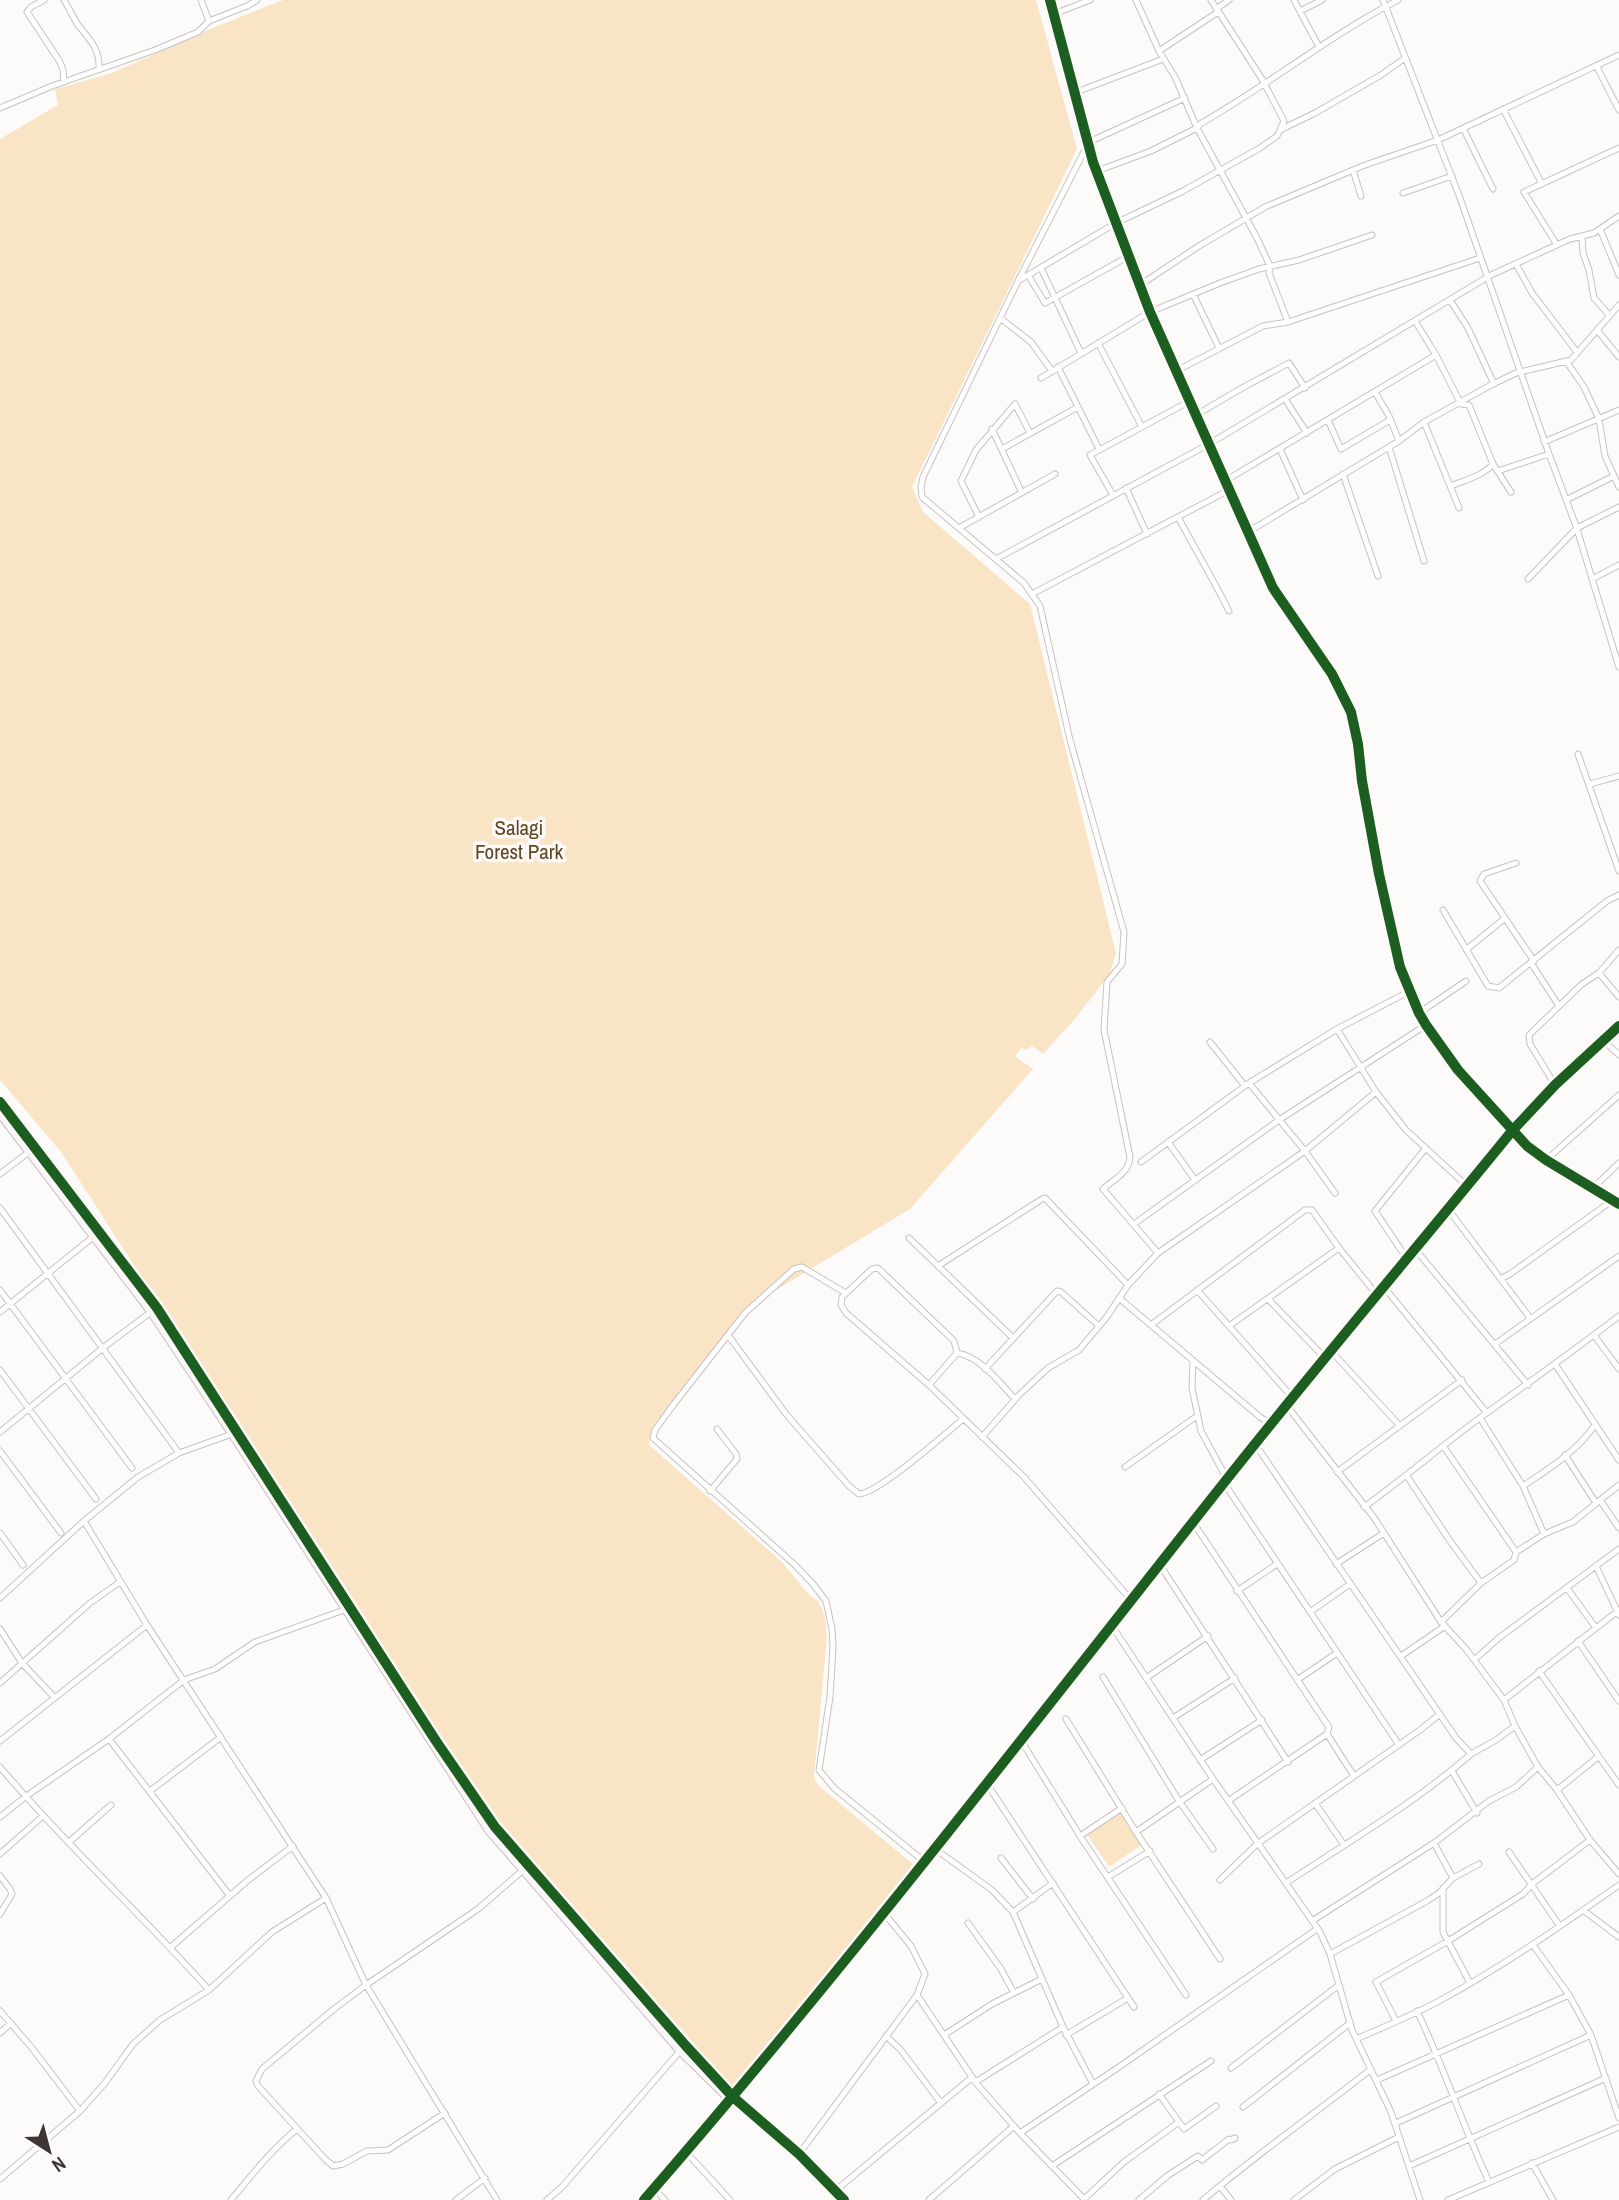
<svg xmlns="http://www.w3.org/2000/svg" width="1619" height="2200" viewBox="0 0 1619 2200" font-family="'Archivo Narrow',sans-serif">
	<style>
		.green { fill: #fae4c6 }
		.lines { fill: none; stroke-linecap: round; stroke-linejoin: round }
		.street-casing { stroke: #c7c2c1; stroke-width: 7 }
		.secondary-casing { stroke: #c7c2c1; stroke-width: 9 }
		.street { stroke: #fffefe; stroke-width: 5 }
		.secondary { stroke: #faf5f6; stroke-width: 7 }
		.cycleway-casing { stroke: #fefaf9; stroke-width: 15 }
		.cycleway { stroke: #1b5e20; stroke-width: 10 }
		.labels { text-anchor: middle; dominant-baseline: central; stroke-width: 7; stroke-linejoin: round; paint-order: stroke }
		.park-label { font-size: 21px; fill: #5f4620; stroke: #fefaf9 }
	</style>
	<rect width="100%" height="100%" fill="#fdfbfa"/>
	<path class="green" d="M283,0H1036L1077,149L912,487L923,512L1030,604L1116,953L1110,974L1074,1020L1043,1054L1032,1046L1027,1050L1021,1048L1015,1056L1033,1069L910,1209L748,1307L738,1316L650,1438L649,1445L782,1562L810,1596L818,1601L825,1616L827,1637L814,1776L817,1784L915,1866L736,2090L619,1967L490,1820L342,1601L208,1380L61,1152L0,1080V139L58,105L55,89L112,73L215,27Z
		M1122,1812L1143,1844L1109,1867L1087,1834Z"/>
	<g class="lines">
		<defs>
			<path id="street" d="M44,0L31,7L27,12L60,62L63,70L64,82
				M64,0C69,8 73,17 78,25C90,40 100,49 99,69
				M201,0L209,21
				M1136,0L1159,51L1175,77L1197,128L1257,238L1270,266L1269,273L1288,322
				M1211,0L1262,79L1284,121L1280,130
				M1294,0L1319,47
				M1383,0L1460,198L1549,454L1576,526L1619,667
				M1216,9L1229,0
				M1300,11L1322,0
				M1054,14L1090,0
				M1159,51L1218,12
				M1597,67L1619,110
				M1074,93L1163,59
				M0,108L52,86L155,50L198,32L209,21L247,6L257,0
				M1503,109L1542,184
				M1463,128L1493,189
				M1353,170L1361,196
				M1097,171L1151,151L1197,128L1200,124C1268,85 1329,36 1398,0
				M1403,193L1452,176
				M1600,229L1619,275
				M1582,236L1583,253L1589,270L1594,298L1610,316
				M1557,245L1524,192L1619,148
				M1516,264L1532,293L1577,352
				M1041,268L1081,353
				M1028,275L1045,303L1129,256
				M1018,281L1116,223L1183,191L1260,148L1277,136L1280,130L1315,113L1381,75L1405,58
				M1140,285L1199,246L1265,207L1365,165L1438,140L1619,55
				M1193,294L1219,348
				M1450,300L1468,328L1494,384
				M1000,318L1031,342L1052,371
				M1415,321L1436,355L1461,404L1469,405L1493,464L1511,492
				M1597,330L1619,357
				M1098,343L1142,427
				M1566,361L1584,387L1599,419L1605,456L1619,487
				M1058,367L1099,449
				M1176,371L1263,326L1288,322L1480,258
				M1041,378L1150,312L1220,283L1259,269L1299,260L1372,235
				M1375,392L1389,416L1399,441
				M1285,399L1307,433
				M1196,415L1242,388L1289,363L1305,388
				M1328,420L1341,449L1390,420
				M1424,422L1459,508
				M992,429L1022,493
				M1544,442L1619,410
				M1389,447L1424,561
				M1002,449L1078,407
				M1280,449L1303,500
				M1498,471L1549,454
				M1343,474L1378,576
				M1225,481L1436,355
				M1451,486C1465,480 1483,476 1493,464
				M1126,488L1147,534
				M1113,495L1090,455L1190,401
				M1566,500L1614,476
				M979,517L961,481L976,450L1015,404L1030,433
				M1178,517C1195,549 1213,579 1229,611
				M959,528L1055,474
				M1248,532L1399,441L1424,422L1491,385L1516,373L1571,360L1619,305
				M996,559L1209,444L1491,275L1570,239L1594,233L1619,216
				M1528,579L1577,528L1619,507
				M1592,579L1619,565
				M1032,594L1229,490
				M1578,754L1619,871
				M1590,784L1619,776
				M1516,863L1484,874L1480,881L1534,961
				M1443,910L1488,986L1499,988L1607,901L1619,895
				M1467,949L1504,919
				M1531,963L1559,1006
				M1599,973L1619,997
				M1419,1013L1466,981
				M1337,1029L1376,1092L1406,1130L1467,1186
				M1603,1040L1619,1055
				M1210,1042L1245,1086
				M1249,1083L1305,1151L1335,1193
				M1555,1085L1530,1044L1529,1035L1582,984L1599,973L1619,950
				M1168,1142L1195,1180
				M1546,1160L1619,1095
				M1141,1162L1249,1083L1337,1029L1410,991
				M0,1174L29,1152
				M1593,1188L1619,1163
				M0,1208L179,1453
				M1448,1209L1530,1318
				M1134,1224L1279,1120L1426,1025
				M909,1238L1013,1338
				M1415,1249L1528,1385
				M1158,1253L1103,1189C1114,1179 1129,1173 1130,1157L1104,1030L1107,982L1122,964L1124,932L1070,740L1040,606L1024,583L922,497L921,487L923,477L1018,281L1089,142L1185,98
				M1407,1259L1375,1211L1426,1148
				M938,1266L1042,1199L1045,1198L1128,1285
				M1502,1278L1510,1274L1613,1200
				M1384,1287L1487,1413
				M0,1290L132,1468
				M1197,1290L1293,1398
				M844,1292L802,1267L794,1269L745,1313L674,1404L655,1430L653,1438L795,1565L813,1584L826,1601L832,1629L833,1647L830,1697L819,1770L834,1788L926,1863
				M1119,1298L1260,1417L1272,1425
				M1268,1299L1326,1359
				M0,1312L93,1237
				M1151,1325L1305,1210H1312L1339,1248L1377,1295
				M1229,1326L1339,1248
				M728,1335L786,1414L849,1486L859,1494C879,1493 945,1434 963,1419
				M1594,1335L1619,1369
				M1495,1344L1619,1256
				M1331,1351L1400,1426
				M957,1353L954,1341L878,1268L872,1269L842,1297L841,1305L846,1313L929,1385L1024,1477L1132,1601
				M1193,1361L1192,1388L1201,1431L1227,1479
				M1555,1364L1619,1460
				M985,1369L1057,1291L1061,1292L1099,1326
				M0,1370L96,1499
				M929,1385L957,1353C981,1357 999,1382 1015,1399
				M1287,1406L1375,1519L1441,1622L1466,1649L1504,1700L1515,1726L1538,1767L1557,1790L1590,1840L1619,1874
				M1480,1418L1523,1486L1544,1534
				M0,1432L104,1347L151,1312
				M982,1437L1019,1395L1048,1368L1079,1350L1106,1318L1128,1285L1158,1253L1305,1151L1376,1092
				M1255,1444L1456,1738L1471,1754L1496,1740L1515,1726
				M1444,1447L1516,1552
				M0,1451L61,1533
				M1565,1455L1596,1503
				M1125,1467L1197,1416
				M1337,1472L1462,1380
				M1407,1476L1450,1541L1481,1583
				M1224,1483L1399,1745
				M1523,1486C1549,1469 1577,1451 1595,1425
				M710,1491L737,1459L736,1454L717,1429
				M1600,1500L1619,1528
				M1364,1507C1407,1476 1446,1442 1488,1412C1532,1380 1576,1349 1619,1316
				M84,1521L147,1625L326,1898L366,1985L497,2200
				M1193,1522L1316,1708L1329,1727L1327,1734L1354,1776
				M0,1533L23,1565
				M1336,1564L1384,1533
				M1160,1565L1288,1762
				M1596,1566L1619,1615
				M1567,1588L1596,1628
				M1237,1591L1277,1564
				M0,1598L84,1521L138,1477L179,1453L232,1434
				M1310,1612L1350,1584
				M1441,1622L1481,1583L1514,1560L1516,1552L1544,1534L1573,1522L1619,1485
				M1112,1626L1213,1779L1320,1932L1330,1954L1352,2030L1391,2112L1420,2200
				M0,1629L22,1663L54,1697
				M1578,1641L1619,1701
				M1401,1656L1445,1626
				M1474,1660L1500,1637L1619,1549
				M1539,1671L1619,1785
				M1103,1677L1179,1801L1213,1849
				M1146,1678L1208,1636
				M1297,1680L1337,1653
				M0,1683L90,1603L120,1582
				M1504,1700L1619,1610
				M1173,1718L1235,1678
				M1066,1719L1136,1832L1220,1959
				M109,1739L230,1896
				M0,1741L147,1625
				M1022,1742L1080,1836L1186,1995
				M1200,1760L1262,1720
				M0,1767C66,1845 141,1914 209,1990
				M1452,1771L1477,1813
				M987,1784L1134,2007
				M1557,1790L1598,1757
				M150,1791L221,1737
				M1228,1801L1327,1734
				M1315,1803L1344,1845
				M0,1817L25,1797L109,1739L184,1680L215,1669L255,1642L344,1610
				M1136,1832L1213,1779
				M1080,1836L1122,1808
				M69,1842L111,1805
				M1434,1843L1453,1878
				M935,1849L992,1890L1013,1912L1063,2027L1093,2084
				M1509,1852L1559,1925
				M0,1854L43,1816
				M1001,1858L1033,1899
				M0,1876L10,1889L12,1894L0,1914
				M1108,1877L1150,1851
				M1220,1880L1257,1844L1420,1730L1440,1714
				M1286,1883C1348,1842 1415,1803 1471,1754
				M1443,1888V1932L1470,1983
				M1583,1910L1619,1937
				M1013,1912L1053,1883
				M1312,1921L1434,1843L1489,1801L1516,1787L1538,1767
				M968,1923L1001,1969L1014,1993
				M1533,1945L1569,1995L1591,2035L1619,2118
				M171,1947L247,1881L293,1846
				M1330,1954L1427,1901L1439,1893L1453,1878L1479,1864
				M917,1995L976,2083L1020,2133L1085,2200
				M0,2011L32,2048L80,2111
				M1417,2011C1444,2067 1463,2126 1489,2182
				M1396,2021L1376,1982L1448,1941L1523,1894L1532,1884L1590,1840
				M0,2033L11,2023
				M944,2035L992,2004L1042,1979
				M1066,2035L1128,1998
				M886,2036L900,2049L941,2103
				M1356,2039C1384,2027 1413,2015 1439,2001C1502,1967 1561,1926 1619,1885
				M1231,2068L1339,1985
				M1377,2080L1569,1995
				M1159,2094L1179,2122
				M1243,2107L1350,2023
				M445,2113L388,2150L367,2151L343,2164L333,2166L325,2159L258,2086L256,2081L262,2069L334,2009L366,1985L478,1909L522,1871
				M1396,2123L1591,2035
				M1020,2133L1116,2069L1317,1929
				M686,2152L730,2200
				M799,2154L917,1995L925,1974L911,1946L884,1913
				M1532,2163L1553,2200
				M1052,2166L1211,2061
				M1409,2166L1606,2078
				M0,2179L80,2111L105,2083L133,2044L160,2020L209,1990L272,1932L326,1898
				M1220,2186L1231,2200
				M654,2189L665,2200
				M835,2191L970,2079L977,2081L1063,2027
				M1084,2199L1124,2162L1179,2122L1184,2129L1216,2106
				M231,2200C252,2175 271,2150 297,2129
				M456,2200L485,2178
				M547,2200L562,2187L680,2051
				M644,2200C846,1968 1032,1725 1223,1484C1317,1365 1416,1249 1512,1131L1555,1085L1619,1026
				M929,2200L1014,2126
				M1139,2200L1167,2176L1198,2156L1202,2160L1229,2139L1231,2140L1235,2138
				M1203,2200C1257,2154 1316,2113 1371,2069
				M1294,2200L1335,2169L1399,2137
				M1448,2200L1619,2127"/>
			<path id="secondary" d="M1050,0L1093,162L1150,312L1273,588L1332,674L1351,712L1358,744L1362,781L1379,874L1400,967L1419,1013L1426,1025L1458,1070L1527,1146L1546,1160L1619,1204
				M0,1102L157,1308L436,1741L495,1827L686,2046L733,2097L799,2154L844,2200
				M0,1114L151,1312L232,1434L489,1831L680,2051L725,2095L733,2097"/>
		</defs>
		<use href="#street" class="street-casing"/>
		<use href="#secondary" class="secondary-casing"/>
		<use href="#street" class="street"/>
		<use href="#secondary" class="secondary"/>
		<defs>
			<path id="cycleway" d="M1050,0L1093,162L1150,312L1273,588L1332,674L1351,712L1358,744L1362,781L1379,874L1400,967L1419,1013L1426,1025L1458,1070L1527,1146L1546,1160L1619,1204
				M0,1102L157,1308L436,1741L495,1827L686,2046L733,2097L799,2154L844,2200
				M644,2200C846,1968 1032,1725 1223,1484C1317,1365 1416,1249 1512,1131L1555,1085L1619,1026"/>
		</defs>
		<use href="#cycleway" class="cycleway-casing"/>
		<use href="#cycleway" class="cycleway"/>
	</g>
	<g class="labels">
		<g class="park-label">
			<text x="519" y="827">Salagi<tspan x="519" dy="24">Forest Park</tspan></text>
		</g>
	</g>
	<g transform="translate(49 2151) rotate(144)" stroke="#fefaf9" stroke-width="5" paint-order="stroke">
	<path d="M0-5L12 26L0 18L-12 26Z" fill="#3d3634"/>
	<text y="-10" font-size="19" font-weight="bold" text-anchor="middle" fill="#3d3634">N</text>
	</g>
</svg>
